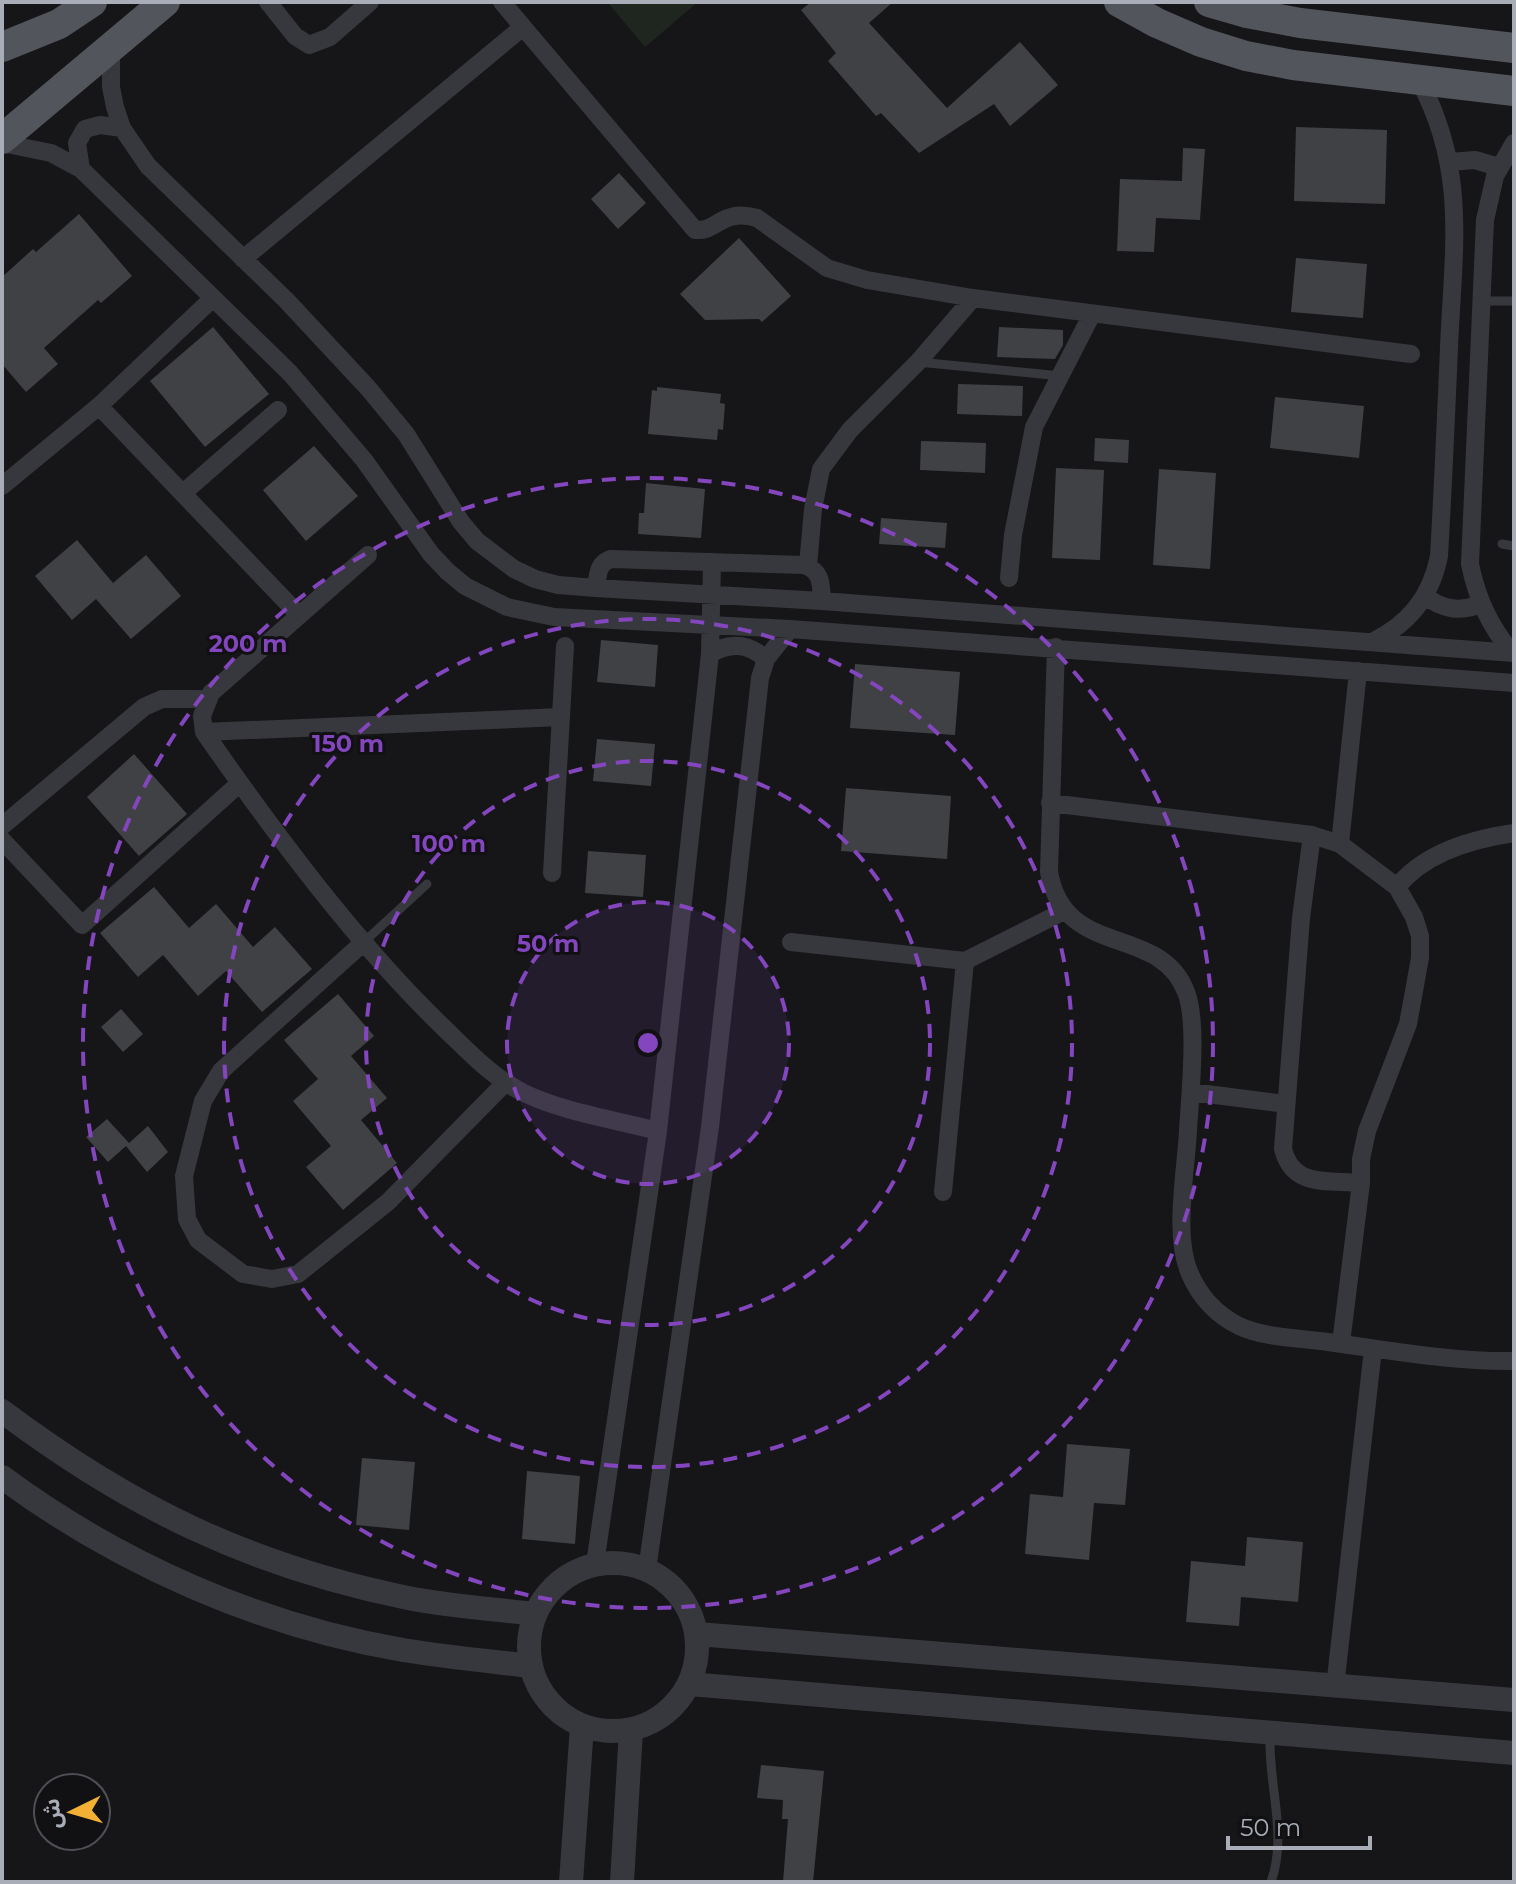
<svg xmlns="http://www.w3.org/2000/svg" width="1516" height="1884" viewBox="0 0 1516 1884" font-family="Montserrat,'Noto Sans Arabic',sans-serif">
	<style>
		.grass { fill: #1e261f }
		.building { fill: #404145 }
		.lines { fill: none; stroke-linecap: round; stroke-linejoin: round }
		.service { stroke: #37383d; stroke-width: 9 }
		.minor { stroke: #37383d; stroke-width: 18 }
		.tertiary { stroke: #37383d; stroke-width: 24 }
		.primary { stroke: #53555c; stroke-width: 30 }
		.ring { fill: none; stroke: #8446be; stroke-width: 4; stroke-dasharray: 14 10 }
		.centre { fill: #8446be; stroke: #111113; stroke-width: 4 }
		.ring-label { font-size: 24px; text-anchor: middle; font-weight: bold; fill: #8446be; stroke: #111113; stroke-width: 6; stroke-linejoin: round; paint-order: stroke }
	</style>
	<rect width="100%" height="100%" fill="#161618"/>
	<path class="grass" d="M611,2H698L645,47L609,4Z"/>
	<path class="building" d="M811,2H893L869,23L947,108L1020,42L1058,85L1010,126L994,104L919,153L881,113L876,116L828,61L836,53L801,10Z
		M1296,127L1387,130L1385,204L1294,201Z
		M1183,148L1205,149L1200,220L1156,218L1154,252L1117,251L1120,179L1182,181Z
		M619,173L646,203L618,229L591,199Z
		M79,214L132,276L101,303L98,300L44,348L58,364L26,392L2,364V277L33,249L36,252Z
		M739,238L791,296L762,322L759,319L705,320L680,294Z
		M1296,258L1367,264L1363,318L1291,312Z
		M213,327L269,394L205,447L150,381Z
		M999,327L1063,330V345L1055,359L997,357Z
		M958,384L1023,386L1022,416L957,414Z
		M657,387L721,394L720,403L725,404L723,430L718,429L717,440L648,434L652,390L657,391Z
		M1275,397L1364,406L1359,458L1270,448Z
		M1095,438L1129,440L1128,463L1094,461Z
		M921,441L986,443L985,473L920,470Z
		M314,446L358,496L306,541L263,490Z
		M1056,468L1104,470L1100,560L1052,558Z
		M1159,469L1216,473L1210,569L1153,565Z
		M646,483L705,489L701,538L638,534L639,513H644Z
		M881,518L947,523L945,548L879,544Z
		M77,540L113,583L146,555L181,596L131,639L96,599L72,620L35,576Z
		M601,640L658,645L655,687L597,682Z
		M855,664L960,672L955,735L850,728Z
		M597,739L655,744L651,786L593,781Z
		M134,754L187,814L139,856L87,797Z
		M846,788L951,796L947,859L841,851Z
		M588,851L646,855L643,897L585,893Z
		M154,887L189,928L216,904L253,947L275,927L312,969L262,1012L226,971L198,996L163,955L138,977L100,933Z
		M338,994L374,1036L351,1056L387,1098L361,1120L397,1163L343,1210L306,1167L331,1146L293,1101L318,1079L284,1040Z
		M121,1009L143,1034L123,1052L101,1027Z
		M107,1119L129,1143L148,1126L168,1152L147,1172L126,1146L108,1162L86,1137Z
		M1067,1444L1130,1449L1125,1505L1094,1503L1089,1560L1025,1554L1030,1494L1063,1497Z
		M362,1458L415,1462L409,1530L356,1525Z
		M527,1471L580,1476L575,1544L522,1539Z
		M1247,1537L1303,1542L1298,1602L1241,1597L1239,1626L1186,1622L1191,1561L1245,1566Z
		M761,1765L824,1771L813,1882H783L788,1819H782L783,1800L757,1798Z"/>
	<g class="lines">
		<path class="service" d="M1482,301H1514
			M918,362L1061,376
			M1502,544L1514,546
			M365,941L427,884
			M1270,1735C1268,1785 1288,1834 1271,1882"/>
		<path class="minor" d="M268,2L295,36L309,45L330,37L370,2
			M523,27L695,230C718,232 721,208 757,218L827,268L867,280L973,298L1411,354
			M111,48V87L115,107L122,128L148,166L286,300L368,388L406,434L461,522L477,541L514,569L535,579L558,585L596,588L822,601L1514,653
			M2,143L51,153L81,169L290,373L364,460L431,554L447,571L465,586L507,607L554,617L790,629L1514,683
			M1450,162L1475,160L1499,167
			M81,169L77,143L85,129L100,125L122,128
			M243,259L523,27L502,2
			M99,406L299,615
			M2,486L99,406L212,299
			M183,493L278,410
			M368,555L211,693L202,716L204,732C275,834 355,942 444,1028C469,1052 493,1078 524,1093C563,1112 616,1120 658,1131
			M808,566L813,509L821,469L850,430L918,362L973,298
			M1009,578L1013,535L1034,427L1092,314
			M596,588C598,576 597,563 611,559L804,565C822,571 821,584 822,601
			M1425,596C1443,610 1460,612 1481,604
			M1372,642C1409,624 1431,597 1439,556C1443,487 1446,418 1449,348C1453,250 1468,171 1419,80
			M1056,647L1049,872C1064,960 1160,923 1186,992C1198,1021 1190,1097 1188,1130C1186,1172 1173,1236 1190,1274C1200,1297 1217,1315 1239,1326C1265,1338 1299,1338 1328,1342C1388,1350 1453,1362 1514,1361
			M1512,653C1490,626 1477,599 1470,564L1485,220L1495,176L1514,143
			M710,654C730,642 748,643 766,659
			M204,732L561,717
			M1050,803L1312,835L1340,844L1397,887L1414,917L1420,936V958L1408,1024L1367,1131L1361,1159V1183L1341,1343
			M2,826L144,707L162,699H208
			M1312,835L1301,918L1283,1149C1293,1188 1327,1180 1361,1183
			M2,840L82,925L240,783
			M1340,844L1358,671
			M552,873L565,646
			M1397,887C1424,853 1472,839 1514,833
			M365,941L221,1071L203,1101L184,1176L187,1219L198,1240L243,1274L272,1279L298,1274L388,1202L506,1082
			M791,942L965,961L1064,911
			M1191,1092L1286,1104
			M943,1192L965,961
			M595,1564L658,1131L710,654L712,562
			M647,1570L710,1127L760,678L766,659L790,629
			M1335,1687L1373,1349"/>
		<path class="tertiary" d="M2,1411C130,1507 250,1566 408,1598C449,1606 493,1609 535,1614
			M2,1477C118,1563 260,1626 403,1650C445,1657 488,1661 531,1666
			M529 1647a84 84 0 1 1 168 0a84 84 0 1 1-168 0Z
			M697,1634L1514,1700
			M689,1684L1514,1753
			M571,1882L582,1726
			M622,1882L631,1730"/>
		<path class="primary" d="M1119,2L1157,23L1201,42L1246,56L1293,65L1514,91
			M1209,2L1247,13L1300,23L1514,48
			M2,47L59,24L92,2
			M2,139L165,2"/>
	</g>
	<circle cx="648" cy="1043" r="141" fill="#8446be" fill-opacity=".12"/>
	<g class="ring">
		<circle cx="648" cy="1043" r="141"/>
		<circle cx="648" cy="1043" r="282"/>
		<circle cx="648" cy="1043" r="424"/>
		<circle cx="648" cy="1043" r="565"/>
	</g>
	<circle cx="648" cy="1043" r="12" class="centre"/>
	<g class="ring-label">
		<text x="248" y="652">200 m</text>
		<text x="348" y="752">150 m</text>
		<text x="449" y="852">100 m</text>
		<text x="548" y="952">50 m</text>
	</g>
	<rect width="1516" height="1884" fill="none" stroke="#a8adb8" stroke-width="8"/>
	<g transform="translate(72 1812) rotate(265)"><circle r="38" fill="#111113" stroke="#4d4f55" stroke-width="2"/>
	<path d="M0-6L14 30L0 20L-14 30Z" fill="#f2b134"/>
	<text y="-12" font-size="22" font-weight="bold" text-anchor="middle" fill="#a8adb8">ش</text>
	</g>
	<path d="M1228 1836v12h142v-12" fill="none" stroke="#a8adb8" stroke-width="4"/>
	<text x="1240" y="1836" font-size="24" fill="#a8adb8" stroke="#111113" stroke-width="6" paint-order="stroke">50 m</text>
</svg>
